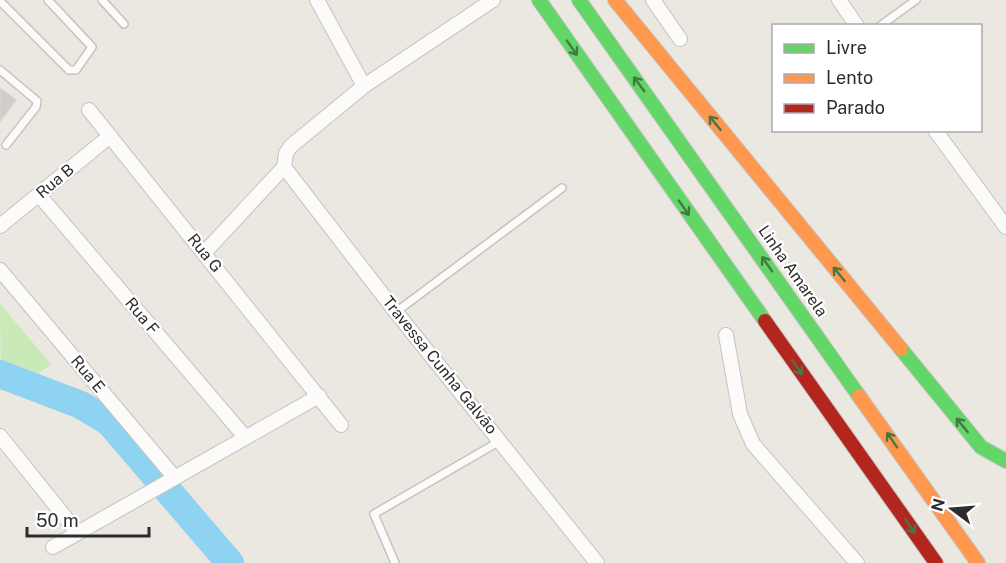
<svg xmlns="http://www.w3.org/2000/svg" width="1006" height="563" viewBox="0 0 1006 563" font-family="'Public Sans',sans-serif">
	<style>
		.green { fill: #c9e9b7 }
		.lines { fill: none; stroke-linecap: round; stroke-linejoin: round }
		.river { stroke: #8fd3f2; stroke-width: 28 }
		.building { fill: #cfcdc8; stroke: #d6d3ce; stroke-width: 1.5 }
		.lane-casing { stroke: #c4c3c3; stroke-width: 10 }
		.street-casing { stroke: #c4c3c3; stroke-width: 16 }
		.fast-casing { stroke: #c6c4c2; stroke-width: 16 }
		.slow-casing { stroke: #c6c4c2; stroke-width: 16 }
		.jam-casing { stroke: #c6c4c2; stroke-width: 16 }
		.lane { stroke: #fcfbfa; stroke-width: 7 }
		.street { stroke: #fcfbfa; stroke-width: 14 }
		.fast { stroke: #63d668; stroke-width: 14 }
		.slow { stroke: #ff974d; stroke-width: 14 }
		.jam { stroke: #b3261e; stroke-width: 14 }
		.oneway { stroke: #457847 }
		.labels { text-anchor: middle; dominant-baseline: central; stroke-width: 4.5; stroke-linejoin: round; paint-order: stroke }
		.street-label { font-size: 16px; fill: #2c2c2c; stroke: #fff }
	</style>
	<rect width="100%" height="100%" fill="#ebe7e1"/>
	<path class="green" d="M0,304L51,364L17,389L1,391Z"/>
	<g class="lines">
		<path class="river" d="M0,374L81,405L109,422L230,563"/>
	</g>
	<path class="building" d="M0,88L16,100L0,121Z"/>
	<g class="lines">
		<defs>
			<path id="lane" d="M102,0L124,24
				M0,1L69,70H76L92,47L48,0
				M880,26L916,0
				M0,70L37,101L36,107L6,145
				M396,312L562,188
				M395,563L374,514L500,441"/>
			<path id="street" d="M317,0L364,86
				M653,0L680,39
				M839,0L857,26
				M89,110L341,425
				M935,130L1006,227
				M284,167L396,312L597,563
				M39,195L245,437
				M0,226L110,136
				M205,252L284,167L286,153L291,146L364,86L493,0
				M0,270L175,478
				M726,335L740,414L753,444L857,563
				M0,436L77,532
				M53,547L319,396"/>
			<path id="fast" d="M539,0L765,321
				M579,0L859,396
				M901,349L981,447L1006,461"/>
			<path id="slow" d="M615,0L901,349
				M859,396L978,563"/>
			<path id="jam" d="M765,321L936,563"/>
		</defs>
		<use href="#lane" class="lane-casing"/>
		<use href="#street" class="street-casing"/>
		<use href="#fast" class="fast-casing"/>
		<use href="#slow" class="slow-casing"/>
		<use href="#jam" class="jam-casing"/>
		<use href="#lane" class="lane"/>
		<use href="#street" class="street"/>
		<use href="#fast" class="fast"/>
		<use href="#slow" class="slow"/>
		<use href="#jam" class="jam"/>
	</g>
	<defs><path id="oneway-shaft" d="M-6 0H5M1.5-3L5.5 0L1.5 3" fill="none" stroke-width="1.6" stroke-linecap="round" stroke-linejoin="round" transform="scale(1.5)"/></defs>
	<g class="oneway">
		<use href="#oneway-shaft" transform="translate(572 48) rotate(55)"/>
		<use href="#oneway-shaft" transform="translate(639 84) rotate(-126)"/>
		<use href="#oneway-shaft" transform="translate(715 123) rotate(-129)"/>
		<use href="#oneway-shaft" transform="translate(684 208) rotate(55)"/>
		<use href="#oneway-shaft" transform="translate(767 264) rotate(-125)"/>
		<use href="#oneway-shaft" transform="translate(839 274) rotate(-129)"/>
		<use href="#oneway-shaft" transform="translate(797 367) rotate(55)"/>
		<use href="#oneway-shaft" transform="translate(962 425) rotate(-129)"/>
		<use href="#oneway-shaft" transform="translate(892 440) rotate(-125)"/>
		<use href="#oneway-shaft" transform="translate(910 526) rotate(55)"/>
	</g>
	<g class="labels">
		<g class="street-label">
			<text transform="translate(55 181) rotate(-40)">Rua B</text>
			<text transform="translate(205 253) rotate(51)">Rua G</text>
			<text transform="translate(793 271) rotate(55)">Linha Amarela</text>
			<text transform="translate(142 316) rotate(50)">Rua F</text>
			<text transform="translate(440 365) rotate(51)">Travessa Cunha Galvão</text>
			<text transform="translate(88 374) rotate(50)">Rua E</text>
		</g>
	</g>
	<rect x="772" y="24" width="210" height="108" fill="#ffffff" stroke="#ababab" stroke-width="1.5"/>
	<rect x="784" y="44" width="30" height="9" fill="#63d668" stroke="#ababab" stroke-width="1.5"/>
	<text x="826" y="54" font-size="18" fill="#2c2c2c">Livre</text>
	<rect x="784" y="74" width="30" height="9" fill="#ff974d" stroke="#ababab" stroke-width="1.5"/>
	<text x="826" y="84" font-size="18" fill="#2c2c2c">Lento</text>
	<rect x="784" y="104" width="30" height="9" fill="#b3261e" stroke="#ababab" stroke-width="1.5"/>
	<text x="826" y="114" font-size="18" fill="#2c2c2c">Parado</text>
	<g transform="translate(952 509) rotate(286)" stroke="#ffffff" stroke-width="4.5" paint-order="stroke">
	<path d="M0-4.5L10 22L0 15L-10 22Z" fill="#2c2c2c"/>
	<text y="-9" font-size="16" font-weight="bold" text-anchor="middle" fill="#2c2c2c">N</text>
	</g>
	<path d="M27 527v9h122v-9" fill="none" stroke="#2c2c2c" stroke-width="3"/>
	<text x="36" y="527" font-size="18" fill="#2c2c2c" stroke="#ffffff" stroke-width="4.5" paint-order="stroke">50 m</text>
</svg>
